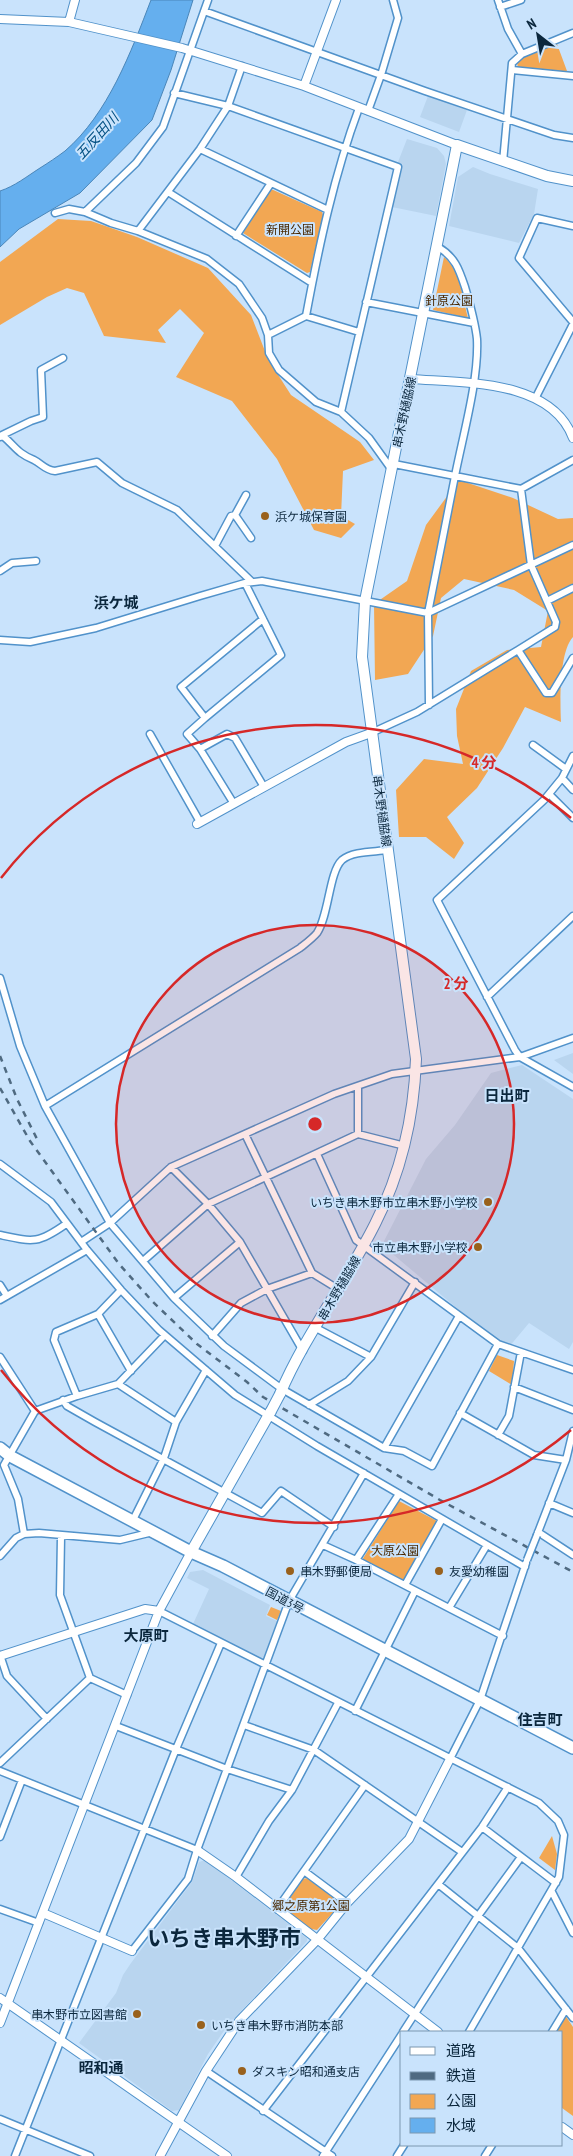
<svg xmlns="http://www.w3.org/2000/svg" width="573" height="2156" viewBox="0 0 573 2156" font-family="'PT Sans Narrow','Noto Sans JP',sans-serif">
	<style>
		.built { fill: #b9d5ef }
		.green { fill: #f2a753 }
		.water { fill: #65afee; stroke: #4a86b9 }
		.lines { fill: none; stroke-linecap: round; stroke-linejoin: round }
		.minor-casing { stroke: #5192ca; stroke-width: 9 }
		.tertiary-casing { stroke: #5192ca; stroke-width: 10 }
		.primary-casing { stroke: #5192ca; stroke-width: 12 }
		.trunk-casing { stroke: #5192ca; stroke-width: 14 }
		.minor { stroke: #fff; stroke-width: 6 }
		.tertiary { stroke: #fff; stroke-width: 8 }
		.primary { stroke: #fff; stroke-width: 10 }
		.trunk { stroke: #fff; stroke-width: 11 }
		.rail { stroke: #4f6a81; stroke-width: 2.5; stroke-dasharray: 6 6; stroke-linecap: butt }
		.minor-bridge-casing { stroke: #5192ca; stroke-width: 9; stroke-linecap: butt }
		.primary-bridge-casing { stroke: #5192ca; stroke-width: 12; stroke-linecap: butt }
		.minor-bridge { stroke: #fff; stroke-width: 6 }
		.primary-bridge { stroke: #fff; stroke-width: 10 }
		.ring { fill: none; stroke: #d62828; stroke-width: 2.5 }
		.poi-dot { fill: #99611c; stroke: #c9e3fc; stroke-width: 2 }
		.labels { text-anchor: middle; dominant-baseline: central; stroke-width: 4; stroke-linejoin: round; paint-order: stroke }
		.park-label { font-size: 12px; fill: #492800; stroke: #c9e3fc }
		.street-label { font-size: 12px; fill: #0b273d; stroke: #c9e3fc }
		.poi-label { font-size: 12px; fill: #0b273d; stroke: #c9e3fc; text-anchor: start }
		.water-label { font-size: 14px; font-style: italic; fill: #035083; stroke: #c9e3fc }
		.quarter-label { font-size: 15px; font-weight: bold; fill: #0b273d; stroke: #c9e3fc }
		.town-label { font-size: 22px; font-weight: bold; fill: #0b273d; stroke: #c9e3fc }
		.centre { fill: #d62828; stroke: #c9e3fc; stroke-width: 2.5 }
		.ring-label { font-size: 15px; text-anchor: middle; font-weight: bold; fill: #d62828; stroke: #c9e3fc; stroke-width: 4; stroke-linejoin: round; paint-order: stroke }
	</style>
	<rect width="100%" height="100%" fill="#c9e3fc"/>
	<path class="built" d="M428,96L467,110L459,132L420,117Z
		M407,139L437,148L444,156L446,164L436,216L392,207L403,165L398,162Z
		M473,167L490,174L538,189L534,214L519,243L449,226L458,177Z
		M573,1053V1074L554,1060Z
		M522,1065L573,1099V1342L569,1349L529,1323L509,1347L484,1331L382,1245L426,1159L455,1125L491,1073Z
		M203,1570L270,1605L266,1616L277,1621L264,1657L259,1659L193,1624L209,1589L187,1578L190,1572Z
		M205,1860L307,1938V1941L228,2025L208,2054L179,2110L172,2111L79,2043L116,1993L123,1975L131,1963L192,1882L199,1862Z"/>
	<path class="green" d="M554,43L557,44L567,71L564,73L518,68L517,62L537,49Z
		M271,189L322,212L323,215L310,272L307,273L243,233Z
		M58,219L91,221L137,237L208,268L251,315L268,359L291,395L360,442L374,460L343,471L341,516L355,524L341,538L314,530L277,459L232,401L176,377L204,333L180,309L158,330L166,343L104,336L84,293L67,288L47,297L0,325V262Z
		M444,257C460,270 463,299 468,318L433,310Z
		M459,480L513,498L558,519L573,518V637C559,652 560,701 561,722L525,707L503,748L477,788L447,817L464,843L454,859L426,837H399L396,790L424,759L463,764L457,736L456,709L471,671L507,650L541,647L548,611L514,590L464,579L441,598L433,636L408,674L375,680L374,604L407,581L426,525Z
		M497,1355L514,1361L512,1385L489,1371Z
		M399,1501L437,1521L404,1581L362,1560Z
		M271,1607L281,1611L277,1620L267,1615Z
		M552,1836L557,1854L555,1870L539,1858Z
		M307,1878L340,1901L341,1904L317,1930L311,1929L284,1909V1905L303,1879Z
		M565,2015L573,2027V2116L562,2108V2032H553Z"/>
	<path class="water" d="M151,0H193L171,70L152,120L80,193L19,229L0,247V191C15,186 26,177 40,168C48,163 57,157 65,151C108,114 131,52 151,0Z"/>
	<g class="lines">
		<defs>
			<path id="minor" d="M498,0L508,29L522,54
				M500,7L521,0
				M204,11L425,91L554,135L573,138
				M512,70L573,76
				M174,93L228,106L398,167L341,412
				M368,111L381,75L398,18L393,0
				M200,149L328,210
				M503,162L512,63L522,54L573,33
				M168,192L312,283
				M85,212L136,163L163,127L208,0
				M55,213L69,209L85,212L111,223L138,231L207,259L239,284L262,318L268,335L269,353L279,370L316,402L341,412L369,438L392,470
				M573,226L537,218L519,258L573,322
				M138,231L200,149L228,106L242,66
				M236,236L271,183
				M366,302L474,323
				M306,316C319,246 334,175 359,108
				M268,335L306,316L359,332
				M536,397L573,324
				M0,436L31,421L43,417L41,370L63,358
				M0,437L3,436C16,447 17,453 34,460C42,464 45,470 55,471L97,462L122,483L177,510L251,581
				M394,464L455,476C463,435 479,379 477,339C475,321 470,304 465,287C459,269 455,257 438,247
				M235,515L246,495
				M215,546L231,516L235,515L251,538
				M0,571L12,563L36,561
				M245,583L281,655L205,718L181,687L263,619
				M547,601L573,588
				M428,613L455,476L521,489L573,460
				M428,613L573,545
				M0,640L30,642L96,628L200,596L245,583L262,581L428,613L429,705
				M518,650L555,627L556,622L531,565L521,489
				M205,718L187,734L200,749L234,804
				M371,733L417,712L518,650L546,693H552L573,658
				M150,734L200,822
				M533,745L566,769
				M200,749L227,734L235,738L264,787
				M573,756L562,778L544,800L437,900L515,1050L520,1057L573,1087
				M562,778L573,790
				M549,794L573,818
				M0,978L20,1046L45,1106L110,1223L174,1298L224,1346L282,1389L384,1448L404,1451L432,1466L498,1344
				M487,997L573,916
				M45,1106L300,948C305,944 313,938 317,933C329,915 329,872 342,860C353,851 374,852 387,850
				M245,1134L312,1273L338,1289
				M358,1134V1086
				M317,1154L356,1240L498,1344L573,1370
				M0,1164L51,1202L87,1250L121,1290L159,1330L235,1395L317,1446L525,1567
				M171,1167L208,1204L240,1242L303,1351
				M0,1235C33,1242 38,1244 66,1224
				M81,1242L110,1223L171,1167L334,1094L392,1074L520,1057L573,1038
				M143,1261L208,1204L358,1134L405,1146
				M0,1285L7,1296
				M174,1298L240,1242
				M0,1300L87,1250
				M98,1314L131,1371
				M316,1328L371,1357
				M212,1336L241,1303L267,1289L312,1273
				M0,1357L35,1411
				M118,1384L176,1422
				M514,1387L573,1410
				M77,1396L54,1340L56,1332L98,1314L121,1290
				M63,1400L67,1406L95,1422L262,1513L281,1491L334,1527
				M309,1405L348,1381L371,1357L415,1282
				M460,1413L534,1455L566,1460
				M498,1435L509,1416L521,1352
				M384,1448L459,1316
				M549,1503L573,1513
				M133,1520L164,1458L176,1422L206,1370
				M538,1532L573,1555
				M24,1534L18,1499L4,1465L35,1411L77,1396L118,1384L164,1336
				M537,1535L566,1460L573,1431
				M61,1537L60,1595L90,1678L127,1695
				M323,1545L356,1560L503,1636
				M0,1556L16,1538L24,1534L39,1533L120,1540L153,1532
				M356,1560L399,1494
				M405,1585L442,1519
				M449,1608L487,1545
				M159,1611L539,1803L558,1821L564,1835L559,1877L469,2032
				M0,1655L7,1676L47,1719
				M355,1711L415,1591
				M244,1725L314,1750L462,1852
				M116,1726L227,1769L292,1790
				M450,1759L480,1700L526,1563
				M0,1763L90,1678
				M0,1771L197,1850
				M482,1827L556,1883
				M0,1837L22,1780
				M304,1871L347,1903
				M236,1877L269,1821L292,1790L338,1703
				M438,1884L518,1948L573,2018
				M552,1892L573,1933
				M0,1909L39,1923
				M277,1909L365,1785
				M132,1951L188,1879L197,1850L289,1601L364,1473
				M403,2032L478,1916L521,1857
				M552,2032L566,2009
				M206,2071L332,2156
				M263,2111L482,1827L508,1787
				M0,2119L90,2156
				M15,2156L176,1749L221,1643
				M323,2156L402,2034
				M397,2156L404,2145
				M485,2156L492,2145"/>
			<path id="tertiary" d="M0,19L69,22L182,48L304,86L457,145
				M69,22L75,0
				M304,86L336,0
				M411,379C463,383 551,379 573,438
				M197,824L346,742L371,733
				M0,1656L145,1609L159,1611
				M197,1850L236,1877L438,2032
				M43,1913L132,1951
				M0,1998L227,2156
				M0,2023L159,1611L191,1552
				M562,2127L573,2135
				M160,2156L206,2071L239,2021L317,1940L347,1903L409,1839L450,1759"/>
			<path id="primary" d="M280,1394C305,1335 346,1282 375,1224C401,1173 414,1116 416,1059L362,657L365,601L457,145L547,176L573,181
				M191,1552L271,1411"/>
			<path id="trunk" d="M0,1448L10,1456L191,1552L223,1566L573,1748"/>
		</defs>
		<use href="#minor" class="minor-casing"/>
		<use href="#tertiary" class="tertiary-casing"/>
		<use href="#primary" class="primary-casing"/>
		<use href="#trunk" class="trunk-casing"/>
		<use href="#minor" class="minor"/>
		<use href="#tertiary" class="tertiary"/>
		<use href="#primary" class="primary"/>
		<use href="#trunk" class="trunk"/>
		<path class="rail" d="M0,1056L17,1099L39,1143
			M0,1088L30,1141L119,1264L153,1302L197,1344L247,1382L263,1397L440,1500L573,1572"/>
		<defs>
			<path id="minor-bridge" d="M527,1560L537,1535"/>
			<path id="primary-bridge" d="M271,1411L280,1394"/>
		</defs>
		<use href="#minor-bridge" class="minor-bridge-casing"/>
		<use href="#primary-bridge" class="primary-bridge-casing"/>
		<use href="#minor-bridge" class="minor-bridge"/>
		<use href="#primary-bridge" class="primary-bridge"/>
	</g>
	<circle cx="315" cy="1124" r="199" fill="#d62828" fill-opacity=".12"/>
	<g class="ring">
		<circle cx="315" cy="1124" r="199"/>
		<path d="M571 1430A399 399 0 0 1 1 1370M1 878A399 399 0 0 1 571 818"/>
	</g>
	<g class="poi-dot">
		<circle cx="265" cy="516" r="5"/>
		<circle cx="488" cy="1202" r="5"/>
		<circle cx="478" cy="1247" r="5"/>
		<circle cx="290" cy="1571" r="5"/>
		<circle cx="439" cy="1571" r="5"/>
		<circle cx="137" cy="2014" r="5"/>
		<circle cx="201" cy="2025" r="5"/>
		<circle cx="242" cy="2071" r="5"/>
	</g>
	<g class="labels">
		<g class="park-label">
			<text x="290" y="229">新開公園</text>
			<text x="449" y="300">針原公園</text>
			<text x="395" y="1550">大原公園</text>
			<text x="311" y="1905">郷之原第1公園</text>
		</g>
		<g class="street-label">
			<text transform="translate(404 412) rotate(-78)">串木野樋脇線</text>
			<text transform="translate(382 811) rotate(82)">串木野樋脇線</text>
			<text transform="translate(339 1288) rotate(-60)">串木野樋脇線</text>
			<text transform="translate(285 1600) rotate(28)">国道3号</text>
		</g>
		<g class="poi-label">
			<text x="275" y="516">浜ケ城保育園</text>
			<text x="478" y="1202" text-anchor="end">いちき串木野市立串木野小学校</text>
			<text x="468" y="1247" text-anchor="end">市立串木野小学校</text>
			<text x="300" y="1571">串木野郵便局</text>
			<text x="449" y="1571">友愛幼稚園</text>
			<text x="127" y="2014" text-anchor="end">串木野市立図書館</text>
			<text x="211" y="2025">いちき串木野市消防本部</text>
			<text x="252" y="2071">ダスキン昭和通支店</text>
		</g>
		<g class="water-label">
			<text transform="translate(97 136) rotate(-48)">五反田川</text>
		</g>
		<g class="quarter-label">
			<text x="116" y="602">浜ケ城</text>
			<text x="507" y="1095">日出町</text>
			<text x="146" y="1635">大原町</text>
			<text x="540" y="1719">住吉町</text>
			<text x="101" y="2067">昭和通</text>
		</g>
		<g class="town-label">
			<text x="224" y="1938">いちき串木野市</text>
		</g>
	</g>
	<circle cx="315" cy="1124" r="8" class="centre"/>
	<g class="ring-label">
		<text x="484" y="768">4 分</text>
		<text x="456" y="989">2 分</text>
	</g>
	<rect x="400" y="2031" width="162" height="115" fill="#c9e3fc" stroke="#7d98b0"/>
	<rect x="410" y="2047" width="25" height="8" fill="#ffffff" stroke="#7d98b0"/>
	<text x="446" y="2056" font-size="15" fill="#0b273d">道路</text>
	<rect x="410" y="2072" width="25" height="8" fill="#4f6a81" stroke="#7d98b0"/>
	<text x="446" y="2081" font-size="15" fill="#0b273d">鉄道</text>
	<rect x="410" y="2094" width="25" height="15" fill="#f2a753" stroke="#7d98b0"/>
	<text x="446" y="2106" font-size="15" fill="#0b273d">公園</text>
	<rect x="410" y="2118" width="25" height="15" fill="#65afee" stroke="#7d98b0"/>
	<text x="446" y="2131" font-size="15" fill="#0b273d">水域</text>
	<g transform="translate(538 35) rotate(329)" stroke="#c9e3fc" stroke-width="4" paint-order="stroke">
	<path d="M0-4L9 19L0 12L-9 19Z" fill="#0b273d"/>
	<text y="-8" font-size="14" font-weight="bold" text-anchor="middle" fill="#0b273d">N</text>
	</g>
</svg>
